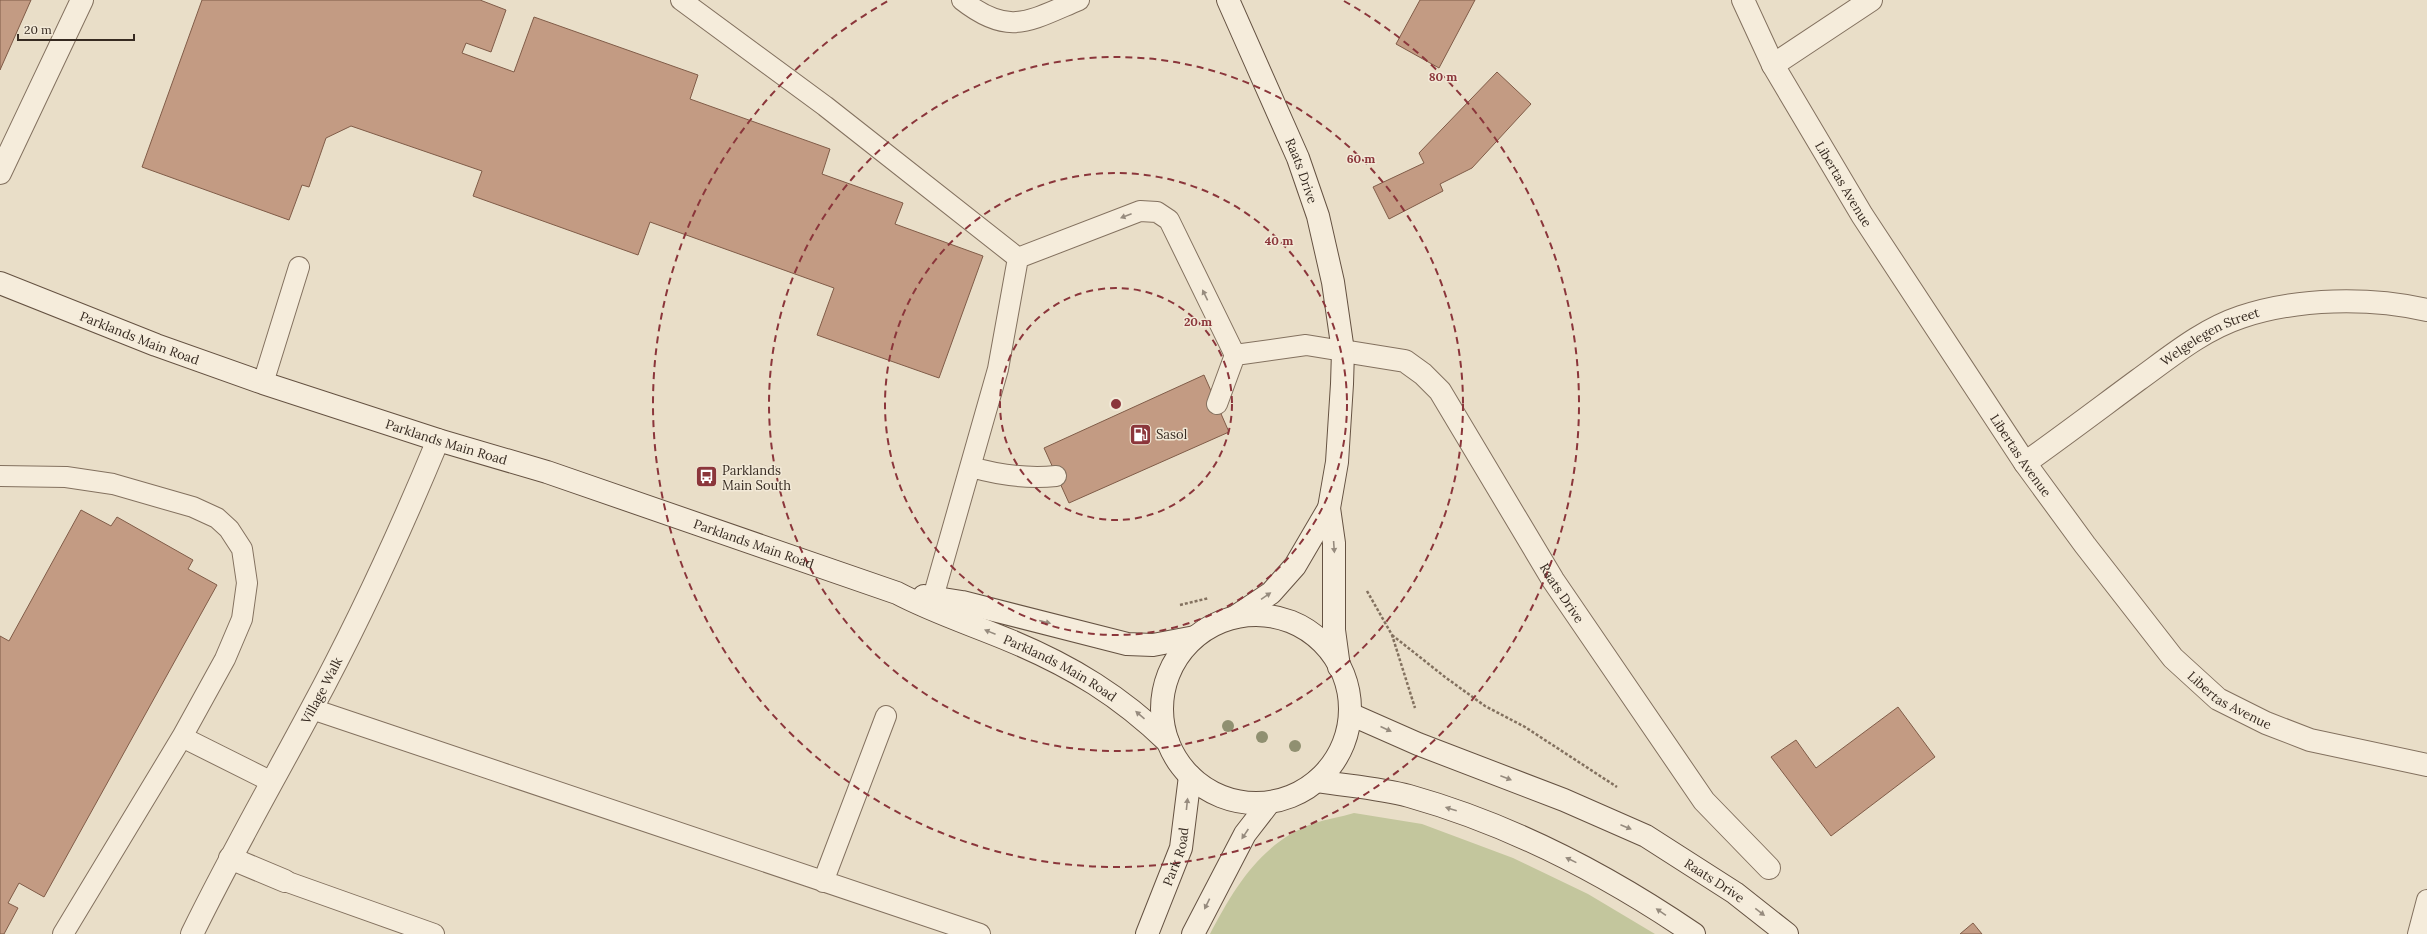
<svg xmlns="http://www.w3.org/2000/svg" width="2427" height="934" viewBox="0 0 2427 934" font-family="Lora,serif">
	<style>
		.green { fill: #c3c69d }
		.building { fill: #c39b83; stroke: #805c48 }
		.lines { fill: none; stroke-linecap: round; stroke-linejoin: round }
		.lane-casing { stroke: #83715f; stroke-width: 22 }
		.street-casing { stroke: #83715f; stroke-width: 24 }
		.secondary-casing { stroke: #655242; stroke-width: 24 }
		.path { stroke: #83715f; stroke-width: 2.5; stroke-dasharray: 3 2; stroke-linecap: butt }
		.lane { stroke: #f5ecdb; stroke-width: 20 }
		.street { stroke: #f5ecdb; stroke-width: 22 }
		.secondary { stroke: #f5ecdb; stroke-width: 22 }
		.tree { fill: #909071 }
		.oneway { fill: #968b7e }
		.ring { fill: none; stroke: #8b363b; stroke-width: 2; stroke-dasharray: 7 5 }
		.labels { text-anchor: middle; dominant-baseline: central; stroke-width: 3; stroke-linejoin: round; paint-order: stroke }
		.street-label { font-size: 13px; fill: #362a21; stroke: #f2e9d7 }
		.poi-label { font-size: 13px; fill: #362a21; stroke: #f2e9d7; text-anchor: start }
		.centre { fill: #8b363b; stroke: #f2e9d7; stroke-width: 2 }
		.ring-label { font-size: 12px; text-anchor: middle; font-weight: bold; fill: #8b363b; stroke: #f2e9d7; stroke-width: 3; stroke-linejoin: round; paint-order: stroke }
	</style>
	<rect width="100%" height="100%" fill="#e9dec8"/>
	<path class="green" d="M1354,813L1422,824L1513,858L1588,894L1655,934H1210C1234,888 1262,841 1315,823C1327,819 1341,817 1354,813Z"/>
	<path class="building" d="M0,0H31L0,70Z
		M202,0H480L506,10L491,52L466,43L462,53L514,72L534,17L698,75L690,99L830,149L822,174L903,203L895,224L983,256L939,378L817,335L834,288L650,222L638,255L473,196L482,171L351,126L326,138L309,187L302,185L289,220L142,167Z
		M1420,0H1475L1439,68L1396,44Z
		M1497,72L1531,104L1472,168L1440,184L1443,191L1389,219L1373,187L1424,163L1419,153Z
		M1204,375L1229,432L1069,503L1044,448Z
		M81,510L111,526L117,517L193,560L188,569L217,585L44,897L19,883L8,903L18,908L4,934H0V636L9,641Z
		M1898,707L1935,757L1831,836L1771,757L1796,740L1816,768Z
		M1973,923L1982,934H1960Z"/>
	<g class="lines">
		<defs>
			<path id="lane" d="M681,0L825,106L1018,258
				M962,0C1009,37 1029,21 1079,0
				M1018,258L1140,211L1157,212L1169,220L1235,355
				M263,383L299,267
				M1217,404L1235,355L1306,345L1343,351
				M971,467C999,475 1026,479 1056,476
				M0,476L66,477L113,484L193,507L217,518L229,529L242,549L247,583L242,619L225,659L182,737L63,934
				M930,608L998,369L1018,258
				M312,709L980,934
				M182,737L272,782
				M285,881L434,934
				M823,882L886,716
				M2418,934L2427,900"/>
			<g id="street">
				<path id="s1" d="M1743,0L1773,65L1862,215L2025,463L2085,545L2173,658L2218,699L2266,723L2310,740L2427,765"/>
				<path d="M1773,65L1871,0"/>
				<path d="M0,173L82,0"/>
				<path id="s2" d="M1343,351L1405,361L1423,374L1440,391L1553,580L1704,801L1769,868"/>
				<path id="s3" d="M2025,463C2063,436 2100,408 2138,380C2170,357 2202,330 2241,317C2298,298 2369,297 2427,310"/>
				<path d="M230,858L285,881"/>
				<path id="s4" d="M192,934C229,858 271,785 311,710C358,623 400,532 438,440"/>
			</g>
			<g id="secondary">
				<path id="s5" d="M1228,0L1298,158L1318,216L1333,282L1343,351L1342,384L1337,462L1329,508L1334,543V630L1339,667"/>
				<path id="s6" d="M0,283L156,345L263,383L438,440L547,472L897,593C933,612 973,625 1011,641C1073,667 1120,696 1168,742"/>
				<path d="M924,596L962,602L1127,644L1153,645L1195,637"/>
				<circle cx="1256" cy="709" r="94"/>
				<path d="M1235,617L1271,593L1295,566L1329,508"/>
				<path id="s7" d="M1350,714L1418,744L1564,800L1646,836L1735,893L1787,934"/>
				<path d="M1317,781C1347,786 1379,788 1409,796C1512,825 1606,874 1694,934"/>
				<path id="s8" d="M1147,934L1181,848L1190,776"/>
				<path d="M1193,934L1245,834L1269,803"/>
			</g>
		</defs>
		<use href="#lane" class="lane-casing"/>
		<use href="#street" class="street-casing"/>
		<use href="#secondary" class="secondary-casing"/>
		<path class="path" d="M1367,591L1392,635L1415,708
			M1180,605L1209,598
			M1392,635L1445,677L1485,706L1525,727L1617,787"/>
		<use href="#lane" class="lane"/>
		<use href="#street" class="street"/>
		<use href="#secondary" class="secondary"/>
	</g>
	<g class="tree">
		<circle cx="1228" cy="726" r="6"/>
		<circle cx="1262" cy="737" r="6"/>
		<circle cx="1295" cy="746" r="6"/>
	</g>
	<defs><path id="oneway-solid" d="M-6-.8H1V-3.2L6.5 0L1 3.2V.8H-6Z"/></defs>
	<g class="oneway">
		<use href="#oneway-solid" transform="translate(1126 216) rotate(159)"/>
		<use href="#oneway-solid" transform="translate(1205 295) rotate(-116)"/>
		<use href="#oneway-solid" transform="translate(1334 547) rotate(86)"/>
		<use href="#oneway-solid" transform="translate(1266 596) rotate(-34)"/>
		<use href="#oneway-solid" transform="translate(1045 622) rotate(14)"/>
		<use href="#oneway-solid" transform="translate(990 632) rotate(-158)"/>
		<use href="#oneway-solid" transform="translate(1140 715) rotate(-139)"/>
		<use href="#oneway-solid" transform="translate(1386 729) rotate(24)"/>
		<use href="#oneway-solid" transform="translate(1506 778) rotate(21)"/>
		<use href="#oneway-solid" transform="translate(1187 804) rotate(-84)"/>
		<use href="#oneway-solid" transform="translate(1451 809) rotate(-163)"/>
		<use href="#oneway-solid" transform="translate(1626 827) rotate(23)"/>
		<use href="#oneway-solid" transform="translate(1245 834) rotate(124)"/>
		<use href="#oneway-solid" transform="translate(1571 860) rotate(-154)"/>
		<use href="#oneway-solid" transform="translate(1207 904) rotate(116)"/>
		<use href="#oneway-solid" transform="translate(1661 912) rotate(-146)"/>
		<use href="#oneway-solid" transform="translate(1760 912) rotate(38)"/>
	</g>
	<g class="ring">
		<circle cx="1116" cy="404" r="116"/>
		<circle cx="1116" cy="404" r="231"/>
		<circle cx="1116" cy="404" r="347"/>
		<path d="M1344 1A463 463 0 1 1 888 1"/>
	</g>
	<defs>
		<symbol id="fuel-square" viewBox="-11 -11 22 22"><rect x="-9" y="-9" width="18" height="18" rx="4" fill="#8b363b" stroke="#f2e9d7"/><path d="M-5.5-6h7V0h2V4h1.3V-2.5L3-4.5l.8-.8L6-3V5H2.5V1h-1V6h-7ZM-4.2-4.7v3.2H.2V-4.7Z" fill="#fff"/></symbol>
		<symbol id="bus-square" viewBox="-11 -11 22 22"><rect x="-9" y="-9" width="18" height="18" rx="4" fill="#8b363b" stroke="#f2e9d7"/><path d="M-5-6H5V4H4V6H2V4H-2V6H-4V4H-5ZM-3.5-4V0h7V-4ZM-3.5 1.2v1.5H-2V1.2ZM2 1.2v1.5H3.5V1.2Z" fill="#fff"/></symbol>
	</defs>
	<g fill-rule="evenodd">
		<use href="#fuel-square" x="1128" y="422" width="25" height="25"/>
		<use href="#bus-square" x="694" y="464" width="25" height="25"/>
	</g>
	<g class="labels">
		<g class="street-label">
			<text stroke="none"><textPath href="#s5" startOffset="186">Raats Drive</textPath></text>
			<text stroke="none"><textPath href="#s1" startOffset="210">Libertas Avenue</textPath></text>
			<text stroke="none"><textPath href="#s6" startOffset="150">Parklands Main Road</textPath></text>
			<text stroke="none"><textPath href="#s3" startOffset="225">Welgelegen Street</textPath></text>
			<text stroke="none"><textPath href="#s6" startOffset="474">Parklands Main Road</textPath></text>
			<text stroke="none"><textPath href="#s1" startOffset="534">Libertas Avenue</textPath></text>
			<text stroke="none"><textPath href="#s6" startOffset="798">Parklands Main Road</textPath></text>
			<text stroke="none"><textPath href="#s2" startOffset="345">Raats Drive</textPath></text>
			<text stroke="none"><textPath href="#s6" startOffset="1129">Parklands Main Road</textPath></text>
			<text stroke="none"><textPath href="#s4" startOffset="276">Village Walk</textPath></text>
			<text stroke="none"><textPath href="#s1" startOffset="859">Libertas Avenue</textPath></text>
			<text stroke="none"><textPath href="#s8" startOffset="83">Park Road</textPath></text>
			<text stroke="none"><textPath href="#s7" startOffset="402">Raats Drive</textPath></text>
		</g>
		<g class="poi-label">
			<text x="1156" y="434">Sasol</text>
			<text x="722" y="470">Parklands<tspan x="722" dy="15">Main South</tspan></text>
		</g>
	</g>
	<circle cx="1116" cy="404" r="6" class="centre"/>
	<g class="ring-label">
		<text x="1443" y="81">80 m</text>
		<text x="1361" y="163">60 m</text>
		<text x="1279" y="245">40 m</text>
		<text x="1198" y="326">20 m</text>
	</g>
	<path d="M18 34v6h116v-6" fill="none" stroke="#362a21" stroke-width="2"/>
	<text x="24" y="34" font-size="12" fill="#362a21" stroke="#f2e9d7" stroke-width="3" paint-order="stroke">20 m</text>
</svg>
